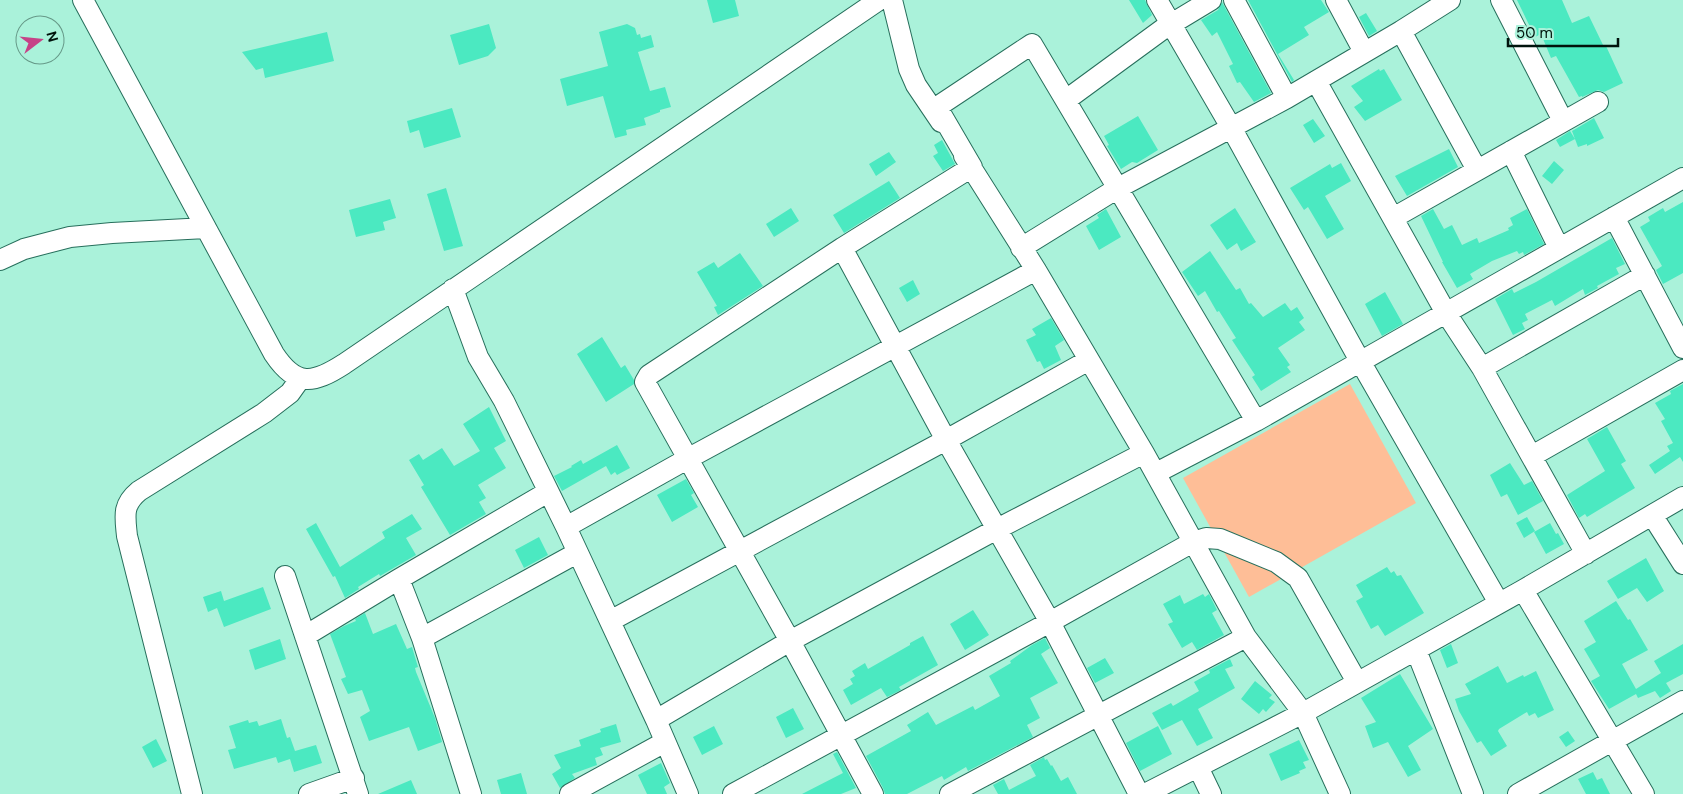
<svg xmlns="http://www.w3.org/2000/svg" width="1683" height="794" viewBox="0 0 1683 794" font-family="'DM Sans',sans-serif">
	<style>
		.green { fill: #febe97 }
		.building { fill: #4be9c1 }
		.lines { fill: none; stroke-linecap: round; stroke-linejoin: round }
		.minor-casing { stroke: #276f5c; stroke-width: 22 }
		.minor { stroke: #fff; stroke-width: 20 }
	</style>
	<rect width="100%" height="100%" fill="#aaf2da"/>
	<path class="green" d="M1350,384L1416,503L1249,597L1183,478Z"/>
	<path class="building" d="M707,0H735L739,16L713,23Z
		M1129,0H1145L1152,15L1143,23Z
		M1248,0H1321L1329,12L1304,27L1309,35L1278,54L1294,80L1292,82Z
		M1517,0H1562L1572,23L1589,16L1604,47L1606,46L1623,83L1604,92L1598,90L1582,97V96L1579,97L1556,56L1551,58L1541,34L1535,37Z
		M1222,2L1271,93L1254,102L1240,82L1237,83L1229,66L1233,64L1217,32L1212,36L1201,20L1218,10Z
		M1366,13L1377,31L1369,36L1359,17Z
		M489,24L496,48L488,56L459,65L450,35Z
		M627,24L635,28L637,35L640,34L641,38L651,35L654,47L638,52L650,91L665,87L671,107L660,110V112L644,118L646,125L626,130L627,135L615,138L603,96L567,106L560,79L608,66L599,32Z
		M327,32L334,61L265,78L263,68L256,70L242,52Z
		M1379,69L1380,71L1384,69L1402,100L1365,121L1354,107L1363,101L1351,86Z
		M452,108L461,137L424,148L419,130L410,133L407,121Z
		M1138,116L1158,150L1137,163L1132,162L1121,169L1107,146L1109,145L1104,136Z
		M1594,118L1604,138L1587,146V144L1578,147L1572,131Z
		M1313,119L1325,136L1314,143L1303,125Z
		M1570,131L1575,139L1560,147L1556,140Z
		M942,140L955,164L943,171L933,156L938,153L934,145Z
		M1449,149L1458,167L1407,196L1395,176Z
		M889,152L896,162L876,176L869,164Z
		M1554,161L1564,170L1552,184L1542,176Z
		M1341,163L1351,181L1325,196L1344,229L1327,239L1308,207L1304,210L1290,188L1330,164L1332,168Z
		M889,181L900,198L844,233L833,215Z
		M446,188L463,246L444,251L427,194Z
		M390,199L396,218L383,222L385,230L356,237L349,210Z
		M1683,202V273L1663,284L1656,270L1662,266L1640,227L1650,221L1648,217L1663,208L1665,212Z
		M791,208L799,221L774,237L766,224Z
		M1235,208L1256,242L1241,251L1237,243L1227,250L1210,225Z
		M1106,209L1121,237L1099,250L1086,226L1099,218L1097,215Z
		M1433,209L1444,229L1452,225L1462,245L1477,238L1479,243L1509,230L1508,228L1513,225L1510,218L1527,209L1544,244L1524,255L1523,252L1519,254L1517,251L1492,261L1470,274L1473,279L1457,288L1442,262H1443L1421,216Z
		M1612,238L1625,264L1616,268L1619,274L1597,286L1598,288L1585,295L1583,289L1555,306L1552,300L1525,314L1528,320L1522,323L1525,329L1513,335L1495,299L1512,289L1514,293L1536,282Z
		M1210,251L1236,290L1240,288L1249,304L1251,303L1263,317L1285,303L1291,311L1297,307L1304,318L1299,322L1305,330L1278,348L1290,365L1287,367L1291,372L1261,391L1252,377L1255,375L1232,340L1236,338L1219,311L1217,312L1205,291L1198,296L1182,272Z
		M740,253L763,286L718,315L714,307L717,306L697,272L714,262L718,268Z
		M913,280L920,294L907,302L899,288Z
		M1385,292L1403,324L1382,336L1365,304Z
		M1051,318L1064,340L1055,346L1061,360L1044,369L1040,361L1037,362L1026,340L1036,335L1032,329Z
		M602,337L621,368L625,365L634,380V384L606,402L577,354Z
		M1683,384V462L1680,457L1655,474L1649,465L1670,451L1667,446L1673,443L1661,421L1665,419L1655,403L1671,394L1670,391Z
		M489,407L506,441L494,448L506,468L478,485L486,498L479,502L486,514L450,535L421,487L424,485L409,460L419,454L423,460L442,448L454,466L480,451L463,424Z
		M1607,427L1626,461L1621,464L1635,488L1587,517L1585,514L1579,518L1567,495L1605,471L1587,439Z
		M617,445L630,468L617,475L615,472L611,475L606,466L562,491L554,476L572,467L571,466L581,460L583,464Z
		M1510,463L1524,485L1532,481L1543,501L1518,515L1507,494L1501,497L1490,475Z
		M686,479L694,493L691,495L698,507L672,522L657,495Z
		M412,514L422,529L406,538L416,555L380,576L379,574L358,587L359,589L345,598L335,576L333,577L306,529L316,523L340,567L385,538L382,532Z
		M1527,517L1535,531L1524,538L1516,523Z
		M1550,523L1556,534L1558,533L1564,544L1546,554L1534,532Z
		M539,537L548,555L524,568L515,550Z
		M1646,558L1664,591L1647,602L1637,588L1618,599L1607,581Z
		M1387,567L1391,573L1394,571L1397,576L1401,575L1424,613L1385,636L1378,625L1371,629L1356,601L1363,597L1356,585Z
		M263,587L271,609L224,627L217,608L208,612L203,597L221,591L224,601Z
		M1203,594L1205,597L1209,594L1217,610L1212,613L1224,635L1197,650L1192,642L1182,648L1168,624L1173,622L1163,604L1180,595L1184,604Z
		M1616,601L1628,620L1630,619L1648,650L1622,664L1636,689L1661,673L1654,661L1683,644V674L1666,683L1671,691L1660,698L1655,691L1638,698L1636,694L1609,709L1591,681L1600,676L1584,649L1596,642L1584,621Z
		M973,610L989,635L965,650L950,624Z
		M365,613L373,634L396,624L407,649L412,647L418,667L415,668L416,672L435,718L442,742L418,751L409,727L369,741L360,717L370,711L362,690L348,694L341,679L346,677L330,634L344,626L356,621L355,619Z
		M923,636L938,665L899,687L901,690L887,697L881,688L851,705L843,690L853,684L850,679L855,676L852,671L865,663L868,669L910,645V643Z
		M1045,638L1050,648L1041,654L1058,683L1030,698L1040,718L1027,725L1033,737L968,771L966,767L944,780L942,776L907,794H885L883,788L866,756L911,731L907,725L928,712L936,725L973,706L975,710L1000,696L989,676L1011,663L1010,661L1032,645Z
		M280,639L286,659L255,670L249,650Z
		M1451,644L1458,663L1447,668L1440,650Z
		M1105,658L1114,673L1095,683L1087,668Z
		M1230,659L1233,666L1225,669L1235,688L1198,709L1213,738L1197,746L1182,720L1162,730L1152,713L1171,703L1173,706L1199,691L1194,682L1210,673L1209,670Z
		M1498,666L1507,683L1523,675L1524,677L1536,671L1554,710L1538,718L1535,713L1529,716L1527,712L1499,729L1498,731L1507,746L1491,756L1481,741L1477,743L1459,711L1455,699L1471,694L1465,684Z
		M1400,674L1433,729L1408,746L1421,770L1408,777L1388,742L1373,748L1365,726L1376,722L1361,698Z
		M1255,681L1272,695L1269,698L1275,702L1266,712L1263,709L1259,714L1241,699Z
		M793,708L804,729L786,738L776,717Z
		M281,719L287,738L290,737L295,751L316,745L322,763L294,772L290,759L278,763L276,757L234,769L228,750L236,748L229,726L248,720L249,723L257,721L259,726Z
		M616,724L621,742L600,748L603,755L595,758L597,765L572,774L575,778L560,788L552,774L561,768L554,755L581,746L579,740L601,732L600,729Z
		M714,726L723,744L702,755L693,737Z
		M1158,726L1172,754L1140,771L1126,743Z
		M1568,731L1575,741L1566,747L1559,737Z
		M156,739L167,761L153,768L142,747Z
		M1299,740L1309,760L1303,762L1306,768L1299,771L1300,773L1281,781L1269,754Z
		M837,752L856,788L841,794H802L843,773L833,754Z
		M1044,757L1045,760L1047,759L1051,766L1052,765L1061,781L1068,777L1077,794H998L993,785L1004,779L1009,790L1036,776L1030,765Z
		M661,763L670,783L664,787L667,794H647L638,775Z
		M1593,772L1597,780L1602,778L1610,794H1586L1578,779Z
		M521,773L527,794H501L497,780Z
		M411,780L417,794H378Z"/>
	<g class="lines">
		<defs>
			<path id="minor" d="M83,0L274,354C296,387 313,384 344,364L879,0
				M892,0L909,69L916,85L941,122
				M1157,0L1232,129L1360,361L1499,603
				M1234,0L1287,98
				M1336,0L1364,52
				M1501,0L1563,121
				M1401,31L1477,170
				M1316,81L1446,313L1482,368L1586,554
				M1066,100L1163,29L1211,0
				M1511,151L1559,248
				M964,156L1036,270L1144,453L1246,637L1303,713L1340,794
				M1614,217L1683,348
				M1393,218L1598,102
				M842,248L946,440L1050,622L1139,794
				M1021,248L1118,188L1287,98L1401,31L1450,0
				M0,260L24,249L70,237L112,233L206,228
				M453,289L478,357L504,401L566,527L656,720L688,794
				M1482,368L1645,275
				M1532,456L1683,370
				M1156,473L1256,421L1683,178
				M1652,515L1683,564
				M566,527L689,458L1036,270
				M285,576L358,794
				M399,579L422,638L471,794
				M1523,590L1644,794
				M610,621L946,440L1089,360
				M305,636L399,579L548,492
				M422,638L577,553
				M1416,650L1473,794
				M656,720L790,641L997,529L1144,453
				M1198,767L1211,794
				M192,794L127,536C125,516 122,505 139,491L264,413L290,393L300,379
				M309,794L354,778
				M570,794L665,742
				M733,794L1050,622L1193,542L1206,538L1220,539L1276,562L1298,578L1357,682
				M873,794L790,641L645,382L649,375L842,248L972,167L937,107L1032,44L1256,421
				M950,794L1246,637
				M1145,794L1303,713L1523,590L1683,497
				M1518,794L1683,701"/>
		</defs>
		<use href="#minor" class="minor-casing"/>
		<use href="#minor" class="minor"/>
	</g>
	<g transform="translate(40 40) rotate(74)"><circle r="24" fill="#aaf2da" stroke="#669988"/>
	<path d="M0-4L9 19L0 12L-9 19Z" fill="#c64287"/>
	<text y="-8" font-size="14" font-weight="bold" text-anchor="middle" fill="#00130c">N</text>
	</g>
	<path d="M1508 38v8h110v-8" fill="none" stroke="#00130c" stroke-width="2.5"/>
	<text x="1516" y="38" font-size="15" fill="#00130c" stroke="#aaf2da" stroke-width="4" paint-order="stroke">50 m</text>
</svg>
